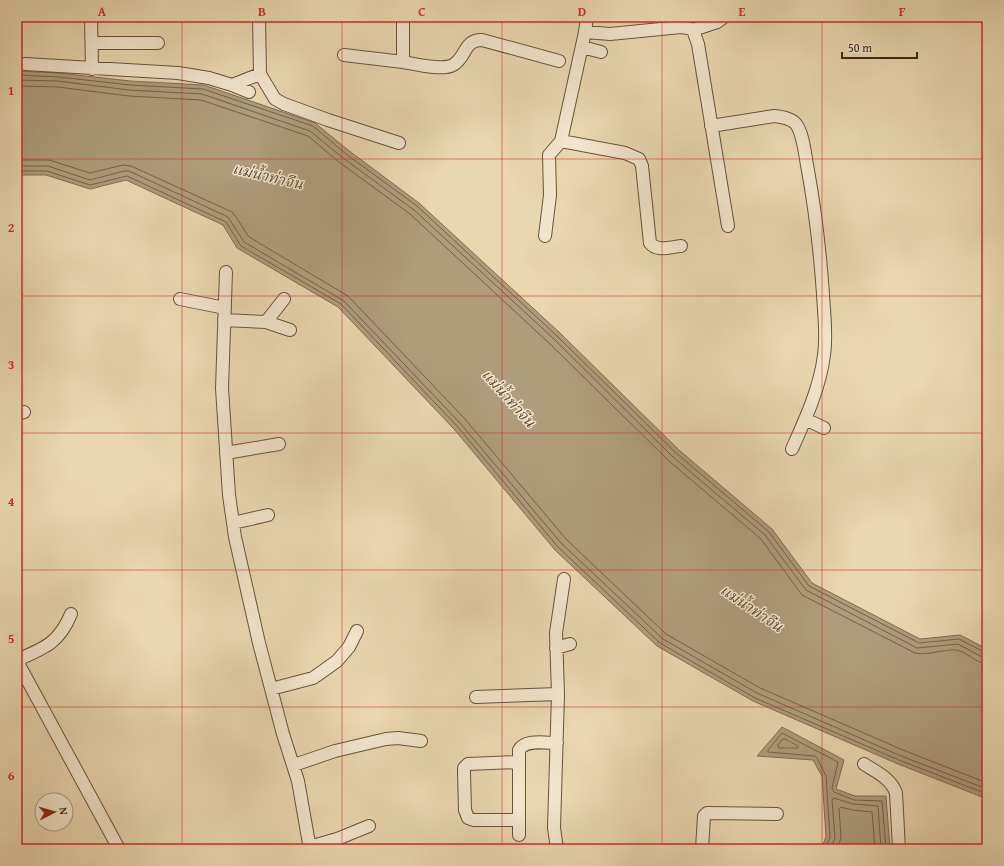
<svg xmlns="http://www.w3.org/2000/svg" width="1004" height="866" viewBox="0 0 1004 866" font-family="'Gentium Book Plus','Noto Serif Thai',serif">
	<style>
		.water { fill: #ae9c7b; stroke: #806e52 }
		.lines { fill: none; stroke-linecap: round; stroke-linejoin: round }
		.shore { stroke: #746248; stroke-width: 1 }
		.minor-casing { stroke: #66543c; stroke-width: 14 }
		.minor { stroke: #f1e5cb; stroke-width: 12 }
		.grid { fill: none; stroke: #d62828; stroke-width: 1; stroke-opacity: 0.55 }
		.labels { text-anchor: middle; dominant-baseline: central; stroke-width: 3; stroke-linejoin: round; paint-order: stroke }
		.water-label { font-size: 15px; font-style: italic; fill: #5e4c34; stroke: #f1e5cb }
		.neatline { fill: none; stroke: #d62828; stroke-width: 1.5 }
		.grid-label { font-size: 13px; text-anchor: middle; font-weight: bold; fill: #d62828 }
	</style>
	<rect width="100%" height="100%" fill="#e9d7af"/>
	<filter id="stains"><feTurbulence type="fractalNoise" baseFrequency=".005" numOctaves="4"/><feColorMatrix values="0 0 0 0 .2 0 0 0 0 .09 0 0 0 0 .02 0 0 0 .5 -.17"/></filter>
	<radialGradient id="worn" r=".72"><stop offset=".6" stop-color="#630" stop-opacity="0"/><stop offset="1" stop-color="#630" stop-opacity=".3"/></radialGradient>
	<path class="water" d="M17,71L59,73L130,81L204,85L315,123L348,150L419,203L560,333L679,450L772,529L812,583L920,639L960,635L987,649V799L898,764L753,701L657,646L555,550L454,429L338,307L237,248L223,225L126,180L90,189L46,175H17Z
		M782,727L844,760L836,789L855,796H886L890,849H821L826,837L822,776L813,760L757,756Z"/>
	<g class="lines">
		<path class="shore" d="M17,75L59,77L130,85L203,89L313,126L346,154L417,206L557,336L676,453L769,532L809,586L919,643L959,639L984,652L987,653
			M17,80L58,81L129,90L202,94L310,131L343,158L414,210L554,339L673,457L765,535L806,590L917,648L958,644L982,657L987,658
			M17,86L58,87L129,96L201,100L308,136L339,162L410,214L550,344L669,461L761,539L802,595L915,653C929,656 942,649 956,650C966,651 975,663 987,664
			M17,160H49L90,173L123,165L131,166L232,212L236,217L249,237L348,296L465,419L566,539L666,634L760,688L903,750L987,783
			M17,166H48L90,180L124,171H129L228,217L244,242L344,301L460,423L561,543L663,639L757,693L901,756L987,789
			M17,171H47L90,185L127,176L226,222L241,246L341,304L457,426L558,547L660,643L755,698L899,760L987,794
			M783,739H785L798,746V748H779L778,745Z
			M825,849L830,837L826,776L817,758L815,756L768,752V750L782,733L838,762L832,788L834,792L854,800L882,801L886,849
			M830,849L835,838L832,800L834,798L853,804L878,806L881,849
			M837,849L841,838L839,809L841,807L852,810L872,812L875,849"/>
		<defs>
			<path id="minor" d="M91,17L92,69
				M259,17L260,74L275,99L284,104L328,120L399,143
				M587,17L585,32L561,141L625,153L639,159L642,166L650,243C657,252 670,247 681,246
				M693,30L717,22L724,17
				M585,32L610,34L681,27L688,28L693,30L698,44L728,226
				M92,43H158
				M582,47L601,52
				M344,55L403,62V17
				M403,62C415,64 442,71 453,65C467,57 463,40 482,40L559,61
				M25,64L178,73L209,78L232,85L260,74
				M232,85L249,92
				M711,126L774,116C782,117 791,118 796,124C803,133 805,154 807,165C815,208 820,251 823,294C824,314 827,335 824,355C820,388 805,420 792,449
				M545,236L550,195L549,155L561,141
				M226,272L222,388L229,495L235,537L259,643L283,734L298,781L310,849
				M180,299L225,308
				M224,320L266,322L290,330
				M266,322L284,299
				M17,414L24,412
				M805,419L824,428
				M226,453L279,444
				M233,523L268,515
				M556,648L570,644
				M17,660C45,648 59,643 71,614
				M17,661L119,849
				M271,689L313,678L323,671L337,661L349,647L357,631
				M476,697L558,694
				M518,762L468,764L464,768V772L465,810L468,818L474,820H519
				M864,764C876,772 891,778 896,793L899,849
				M294,765L335,751L386,739L398,738L421,741
				M519,835V750C525,739 545,743 557,743
				M309,847L337,839L369,826
				M557,849L554,828L558,694L556,633L564,579
				M702,849L704,816L707,813L777,814"/>
		</defs>
		<use href="#minor" class="minor-casing"/>
		<use href="#minor" class="minor"/>
	</g>
	<path class="grid" d="M182,17V849M342,17V849M502,17V849M662,17V849M822,17V849M17,159H987M17,296H987M17,433H987M17,570H987M17,707H987"/>
	<g class="labels">
		<g class="water-label">
			<text transform="translate(268 176) rotate(13)">แม่น้ำท่าจีน</text>
			<text transform="translate(509 398) rotate(48)">แม่น้ำท่าจีน</text>
			<text transform="translate(752 608) rotate(34)">แม่น้ำท่าจีน</text>
		</g>
	</g>
	<rect width="1004" height="866" fill="none" stroke="#e9d7af" stroke-width="44"/>
	<g transform="translate(54 812) rotate(84)"><circle r="19" fill="#f1e5cb" stroke="#a89a82"/>
	<path d="M0-3L7 15L0 10L-7 15Z" fill="#8f2418"/>
	<text y="-6" font-size="11" font-weight="bold" text-anchor="middle" fill="#3b2915">N</text>
	</g>
	<path d="M842 52v6h75v-6" fill="none" stroke="#3b2915" stroke-width="2"/>
	<text x="848" y="52" font-size="12" fill="#3b2915" stroke="#f1e5cb" stroke-width="3" paint-order="stroke">50 m</text>
	<rect x="22" y="22" width="960" height="822" class="neatline"/>
	<g class="grid-label">
		<text x="102" y="16">A</text>
		<text x="262" y="16">B</text>
		<text x="422" y="16">C</text>
		<text x="582" y="16">D</text>
		<text x="742" y="16">E</text>
		<text x="902" y="16">F</text>
		<text x="11" y="95">1</text>
		<text x="11" y="232">2</text>
		<text x="11" y="369">3</text>
		<text x="11" y="506">4</text>
		<text x="11" y="643">5</text>
		<text x="11" y="780">6</text>
	</g>
	<rect width="100%" height="100%" filter="url(#stains)"/>
	<rect width="100%" height="100%" fill="url(#worn)"/>
</svg>
